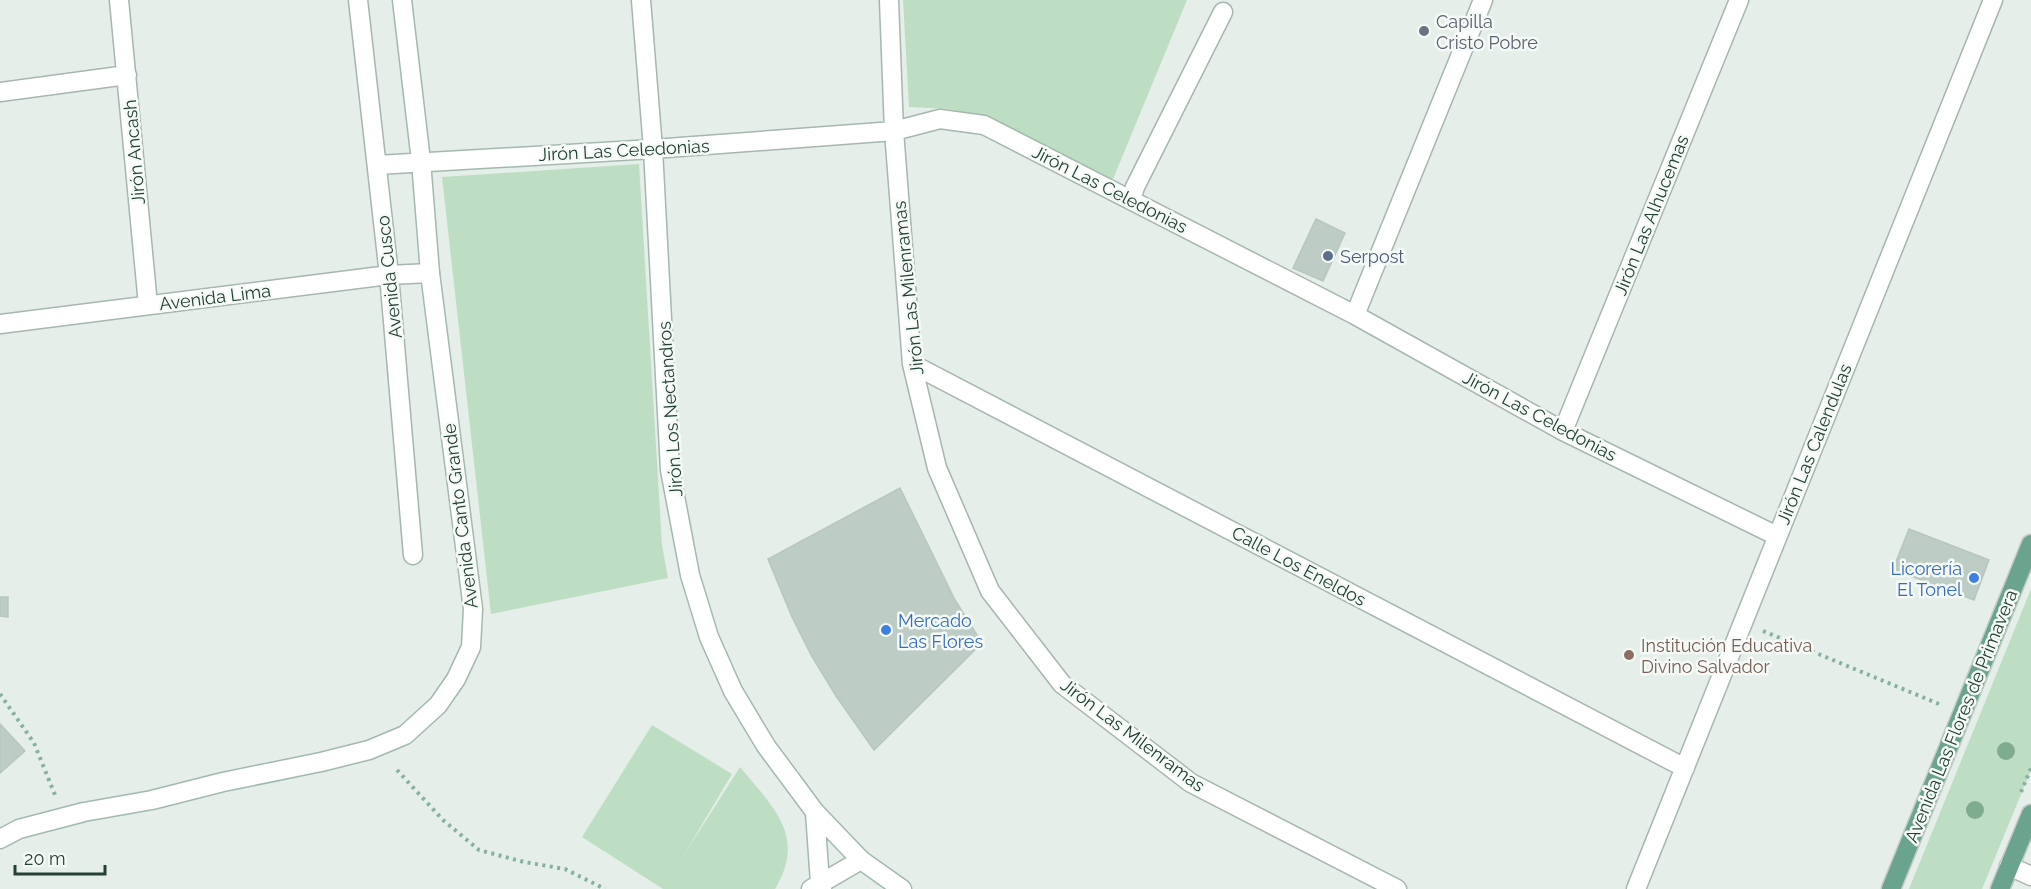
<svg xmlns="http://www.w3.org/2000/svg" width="2031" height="889" viewBox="0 0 2031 889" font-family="Raleway,sans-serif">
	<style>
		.green { fill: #bedec4 }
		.building { fill: #bdccc4; stroke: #b7c7bf; stroke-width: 1.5 }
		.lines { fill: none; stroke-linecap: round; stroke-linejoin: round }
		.lane-casing { stroke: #a7b6af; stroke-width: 21 }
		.street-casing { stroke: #a7b6af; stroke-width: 21 }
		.secondary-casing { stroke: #a3b9af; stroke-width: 21 }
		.primary-casing { stroke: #c2cac6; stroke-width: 21 }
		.path { stroke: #86b19f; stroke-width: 4; stroke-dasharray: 3 4.5; stroke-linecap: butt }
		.lane { stroke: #fff; stroke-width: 18 }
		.street { stroke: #fff; stroke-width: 18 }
		.secondary { stroke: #fff; stroke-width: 18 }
		.primary { stroke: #6aa38e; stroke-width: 18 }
		.tree { fill: #80ac8e }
		.worship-dot { fill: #6b7280; stroke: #f5faf7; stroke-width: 2 }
		.service-dot { fill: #5c6f8a; stroke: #f5faf7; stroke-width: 2 }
		.shop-dot { fill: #3f7fe0; stroke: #f5faf7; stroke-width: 2 }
		.education-dot { fill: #8d6e63; stroke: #f5faf7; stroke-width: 2 }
		.labels { text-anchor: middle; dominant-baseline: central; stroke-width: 5; stroke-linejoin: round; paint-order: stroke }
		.worship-label { font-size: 18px; fill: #5b616d; stroke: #f5faf7; text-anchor: start }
		.street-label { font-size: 18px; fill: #244035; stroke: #f5faf7 }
		.service-label { font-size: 18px; fill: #4e5e75; stroke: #f5faf7; text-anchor: start }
		.shop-label { font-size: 18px; fill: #366cbe; stroke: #f5faf7; text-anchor: end }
		.education-label { font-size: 18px; fill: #785e54; stroke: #f5faf7; text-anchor: start }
	</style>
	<rect width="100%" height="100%" fill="#e5eee9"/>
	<path class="green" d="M903,0H1187L1111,184L981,117L949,109L909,107Z
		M639,164L662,545L668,578L491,614L442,177Z
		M2031,589V770L1982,889H1909Z
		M652,725L732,774L684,855L740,767C773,807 807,836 775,889H663L582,837Z"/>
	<path class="building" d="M1316,219L1345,233L1323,281L1293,268Z
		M900,488L955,600L982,643L874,750L836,696L811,655L792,617L768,559Z
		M1909,529L1989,560L1974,600L1893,569Z
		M0,597H8V617L0,616Z
		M0,724L25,751L0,773Z"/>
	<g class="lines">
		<defs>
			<path id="lane" d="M1131,200L1135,187L1223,12"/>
			<path id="street" d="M119,0L148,305
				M358,0L389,275L413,555
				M641,0L653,149L894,131L940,119L984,125L1355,315L1563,431L1777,536
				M889,0L894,131L912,364L937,468L990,591L1062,684L1191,783L1397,889
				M0,92L127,75
				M1355,315L1483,0
				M0,324L389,275L430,273
				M912,364L1685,768
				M1563,431L1739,0
				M2009,866L2031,876
				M811,889L861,860
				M1636,889L1993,0"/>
			<path id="secondary" d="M377,165L653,149L670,470L690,575L709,637L733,691L766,746L815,812L861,860L902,889
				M815,812L820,883L822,889
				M0,839L19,829L84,812L152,800L223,782L321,762L369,750L405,735L438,705L456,679L471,647L473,609L430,273L421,161L402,0"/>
			<path id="primary" d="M1891,889L2031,544
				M2000,889L2031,814"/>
		</defs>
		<use href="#lane" class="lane-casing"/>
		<use href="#street" class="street-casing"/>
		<use href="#secondary" class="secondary-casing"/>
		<use href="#primary" class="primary-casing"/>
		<path class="path" d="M1763,631L1939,704
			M0,694L34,743L55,795
			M397,770L443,820L479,850L524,862L565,869L605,889
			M2021,792L2031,768"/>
		<use href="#lane" class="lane"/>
		<use href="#street" class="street"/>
		<use href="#secondary" class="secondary"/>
		<use href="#primary" class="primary"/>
	</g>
	<g class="tree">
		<circle cx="2006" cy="751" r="9"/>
		<circle cx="1975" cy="810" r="9"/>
	</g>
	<circle class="worship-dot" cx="1424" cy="31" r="6"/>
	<circle class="service-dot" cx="1328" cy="256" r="6"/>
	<g class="shop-dot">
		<circle cx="1974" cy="578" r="6"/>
		<circle cx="886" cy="630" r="6"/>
	</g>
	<circle class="education-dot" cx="1629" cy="655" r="6"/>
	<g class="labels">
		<g class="worship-label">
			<text x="1436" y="21">Capilla<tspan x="1436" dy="21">Cristo Pobre</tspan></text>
		</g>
		<g class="street-label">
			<text transform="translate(624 150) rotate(-3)">Jirón Las Celedonias</text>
			<text transform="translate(134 152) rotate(-95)">Jirón Ancash</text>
			<text transform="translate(1110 189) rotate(27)">Jirón Las Celedonias</text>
			<text transform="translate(1651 215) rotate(-68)">Jirón Las Alhucemas</text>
			<text transform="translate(389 277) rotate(-96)">Avenida Cusco</text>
			<text transform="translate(908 288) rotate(-96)">Jirón Las Milenramas</text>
			<text transform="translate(215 297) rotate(-7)">Avenida Lima</text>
			<text transform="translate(670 409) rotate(-94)">Jirón Los Nectandros</text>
			<text transform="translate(1540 416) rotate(28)">Jirón Las Celedonias</text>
			<text transform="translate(1814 444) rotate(-68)">Jirón Las Calendulas</text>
			<text transform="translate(460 516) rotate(-97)">Avenida Canto Grande</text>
			<text transform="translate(1299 566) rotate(28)">Calle Los Eneldos</text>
			<text transform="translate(1961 716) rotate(-68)">Avenida Las Flores de Primavera</text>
			<text transform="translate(1133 735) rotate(37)">Jirón Las Milenramas</text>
		</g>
		<g class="service-label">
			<text x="1340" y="256">Serpost</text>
		</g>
		<g class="shop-label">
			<text x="1962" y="568">Licorería<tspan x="1962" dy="21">El Tonel</tspan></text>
			<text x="898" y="620" text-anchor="start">Mercado<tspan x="898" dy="21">Las Flores</tspan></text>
		</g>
		<g class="education-label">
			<text x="1641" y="645">Institución Educativa<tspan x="1641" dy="21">Divino Salvador</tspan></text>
		</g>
	</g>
	<path d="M15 865v9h90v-9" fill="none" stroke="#244035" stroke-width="3"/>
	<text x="24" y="865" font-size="18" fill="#244035" stroke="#f5faf7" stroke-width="4.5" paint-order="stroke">20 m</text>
</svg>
